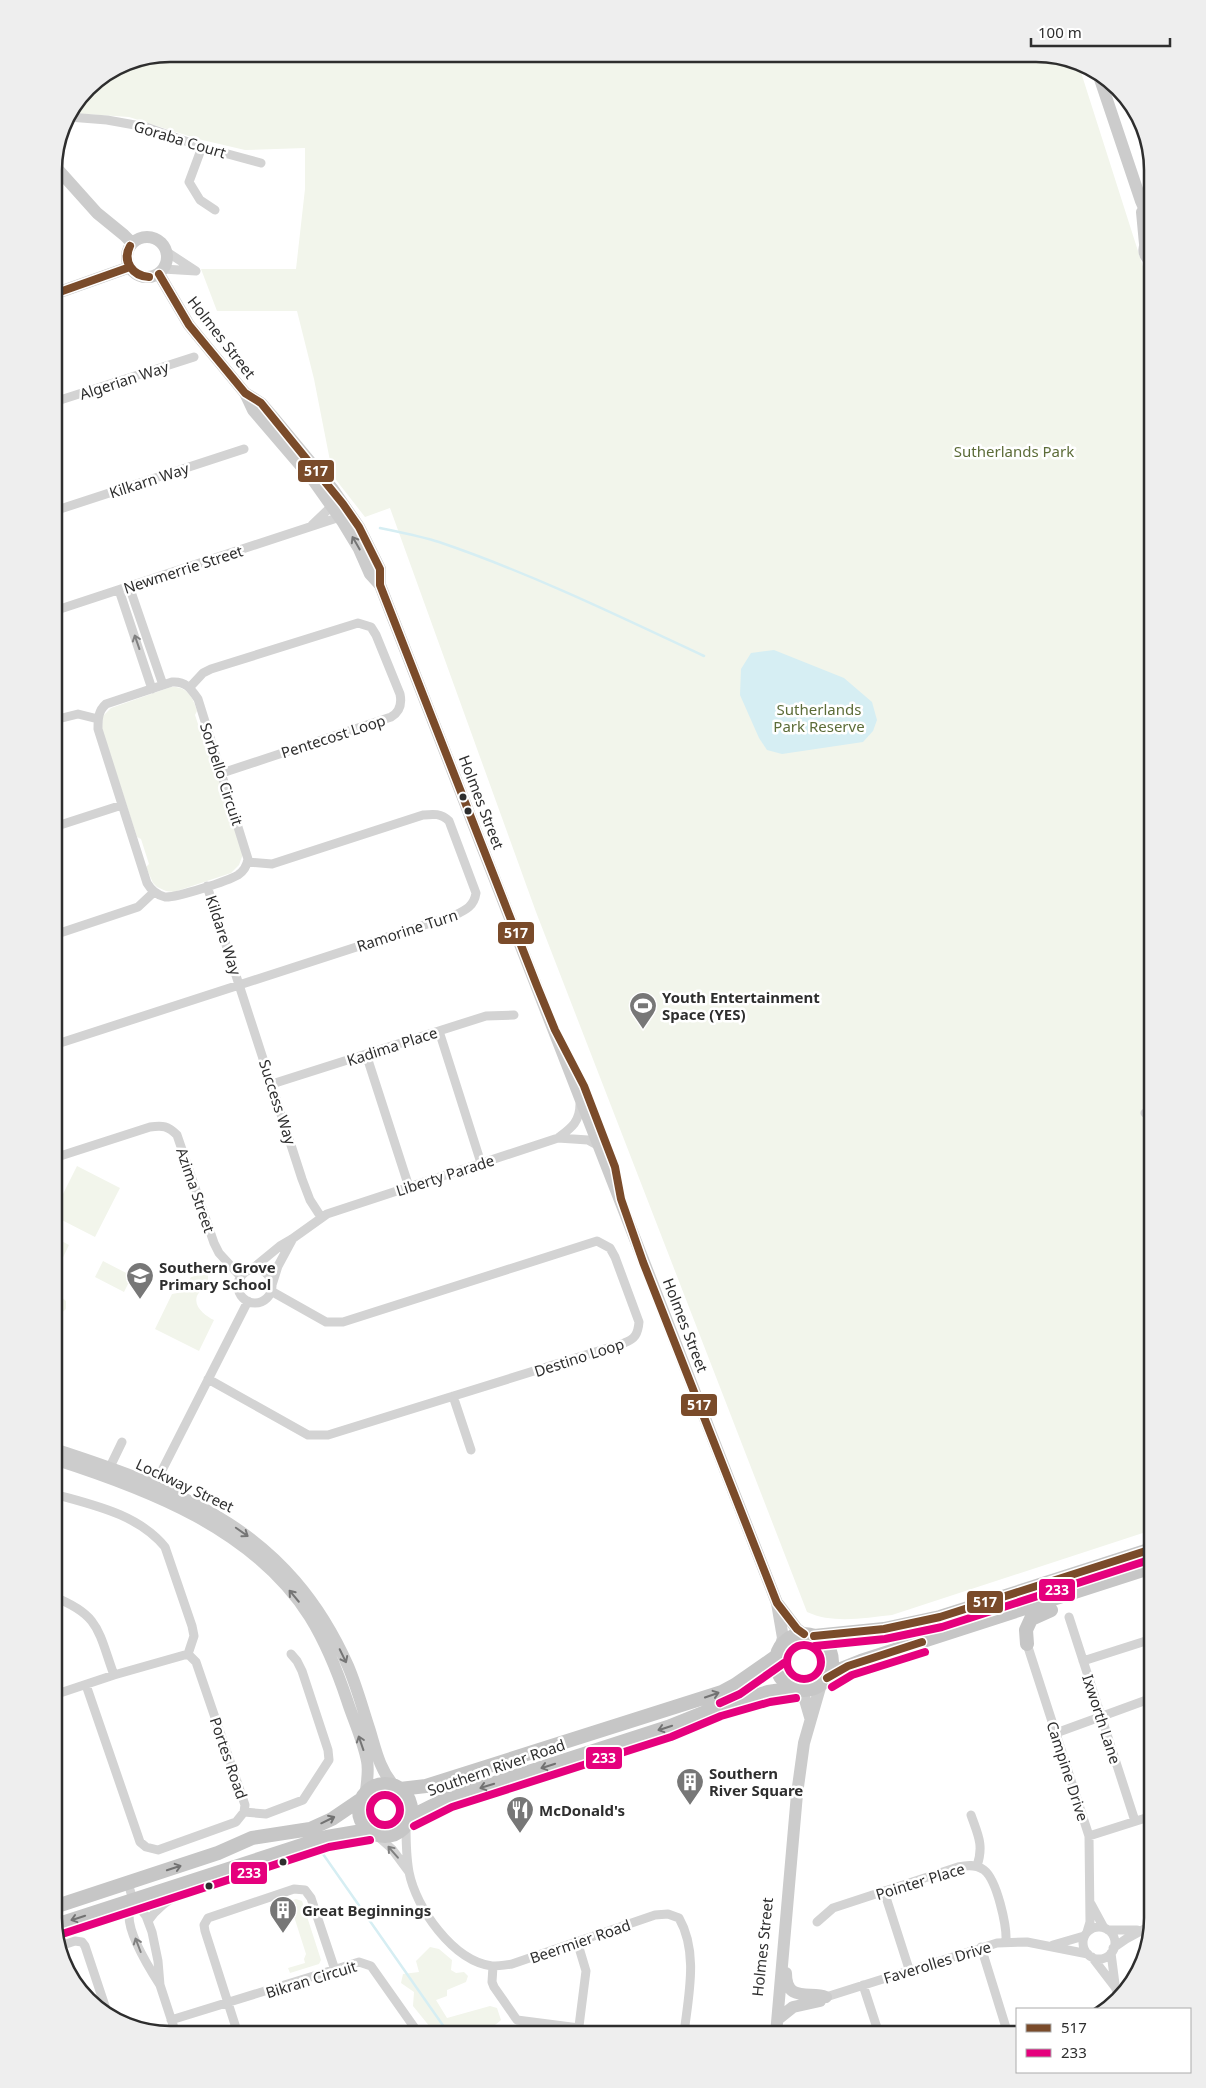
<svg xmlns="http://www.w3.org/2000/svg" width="1206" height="2088" viewBox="0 0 1206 2088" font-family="'Noto Sans',sans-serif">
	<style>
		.green { fill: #f2f5eb }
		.water { fill: #d6eef3 }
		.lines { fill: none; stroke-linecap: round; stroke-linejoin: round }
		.stream { stroke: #d6eef3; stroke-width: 2.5 }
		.street { stroke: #d3d3d3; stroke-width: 9 }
		.secondary { stroke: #ccc; stroke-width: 12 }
		.primary { stroke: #c6c6c6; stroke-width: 14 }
		.bus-1-casing { stroke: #fff; stroke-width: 11 }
		.bus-2-casing { stroke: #fff; stroke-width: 11 }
		.bus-1 { stroke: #7a4b2a; stroke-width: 8 }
		.bus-2 { stroke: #e5007d; stroke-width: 8 }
		.oneway { stroke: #757575 }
		.oneway2 { stroke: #808080 }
		.oneway3 { stroke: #727272 }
		.bus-dot { fill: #2e2e2e; stroke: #fff; stroke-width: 2 }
		.labels { text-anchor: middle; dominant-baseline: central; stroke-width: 5; stroke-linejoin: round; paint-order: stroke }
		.street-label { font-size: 15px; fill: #2e2e2e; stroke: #fff }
		.park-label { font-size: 15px; fill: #5c6c38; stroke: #fff }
		.poi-label { font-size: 15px; font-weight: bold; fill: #2e2e2e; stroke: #fff; text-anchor: start }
		.rim { fill: none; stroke: #2e2e2e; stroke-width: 2.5 }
		.line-badge { stroke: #fff; stroke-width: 2 }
		.badge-label { font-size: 14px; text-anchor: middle; font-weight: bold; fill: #fff }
	</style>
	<rect width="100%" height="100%" fill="#fff"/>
	<path class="green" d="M171,54H1043L1079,66L1152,295V1530L892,1615C864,1618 833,1624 807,1612L536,912L390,508L365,517L333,476L314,379L297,311H217L201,269H296L305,189V148L245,150L198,139L129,117L71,113L88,88L126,63Z
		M171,687C187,686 193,697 197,711L195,715L203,739L207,740L243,854L239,865L231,873L174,892L166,891L157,887L153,883L146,867L149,864L141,839L137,837L102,729L103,716L111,708Z
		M77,1166L120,1188L95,1237L54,1216V1212Z
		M54,1237L69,1245L54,1276Z
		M103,1261L132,1276L124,1292L95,1277Z
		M208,1273V1283C205,1288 199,1291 197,1296C193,1307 206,1316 214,1320L199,1351L155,1329L172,1294L183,1292L191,1277Z
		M54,1295L60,1296L66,1301V1309L58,1316H54Z
		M296,1899L302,1901L321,1960L319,1964L290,1973L288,1968L305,1963L304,1959L306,1954L290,1904L285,1905L284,1903Z
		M430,1947L439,1949L452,1960L451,1970L456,1973L464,1972L468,1976L466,1982L447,1990V1996L436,2000L447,2018L490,2006L497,2008L501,2020C488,2032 470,2039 455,2026L460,2034H441L430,2027L413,2006L414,1992L401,1983L403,1974L419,1972L416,1961Z"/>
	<path class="water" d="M774,650L844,678L872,702L877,720L873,731L863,742L782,754L767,750L759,738L740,695L741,669L751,653Z"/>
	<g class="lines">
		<path class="stream" d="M380,528C399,532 420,536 439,542C530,573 617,615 704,656
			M323,1854L449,2034"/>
		<path class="street" d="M69,117L107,120L146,127L202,147L261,163
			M202,147L189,182L200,200L215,210
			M167,252L196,271
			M163,269L196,271
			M54,402L194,357
			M54,511L244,449
			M312,525L335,503
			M129,586L163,685
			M119,590L152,689
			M54,611L343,516
			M172,682C186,681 191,689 198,699L248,859C247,865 244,871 238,875C228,881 176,898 165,897C157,895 151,890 147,883L98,729C98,719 98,711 106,704Z
			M190,687L203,673L211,669L358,623L371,627L376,635L400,694C402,704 400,712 391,717L222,773
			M54,720L78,714L98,719
			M54,827L122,805
			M207,886L302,1179L310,1200L321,1217
			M54,935L138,907L154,892
			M439,1031L481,1163
			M54,1045L455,915C466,910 474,906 476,893L449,821C441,813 433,814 423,815L272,864L248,862
			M366,1054L409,1187
			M272,1084L486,1016L514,1015
			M1145,1113L1152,1111
			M558,1138L588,1140L599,1146
			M54,1158L150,1127C163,1125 168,1126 177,1135L214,1243L219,1253L241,1277
			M252,1269L280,1246L292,1239L327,1214L558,1138C571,1128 580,1122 580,1104
			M238 1286a17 17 0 1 1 34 0a17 17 0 1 1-34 0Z
			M272,1285L278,1266L292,1240
			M208,1379L308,1435H328L624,1343C635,1339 638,1334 639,1322L615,1257L610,1248L597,1241L343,1322H326L271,1291
			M453,1396L471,1450
			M108,1471L122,1442
			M152,1490L248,1301
			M54,1494C93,1505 138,1514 165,1547L192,1626L194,1636L188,1654
			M54,1597C100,1615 98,1631 114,1675
			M1069,1617L1135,1821
			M1027,1644L1089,1836L1090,1922L1087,1932
			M1083,1661L1152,1639
			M54,1695L114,1675L188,1654L196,1662L245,1805L244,1812L236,1822L158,1850L146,1847L140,1842L86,1685
			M1056,1733L1152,1698
			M244,1812L266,1814L303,1800L329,1760L328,1750L302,1671L297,1661L291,1654
			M971,1815C978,1835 984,1845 977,1866
			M406,1825C406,1840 406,1856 409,1872C416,1908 453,1961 492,1966C499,1966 505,1965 512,1964L655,1915L668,1914L679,1918C699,1953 688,1997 684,2034
			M375,1834L392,1849L409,1872
			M1089,1836L1152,1816
			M128,1883L133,1900L146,1916L152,1932L158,1961L160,1985L176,2034
			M884,1891L909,1969
			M133,1900C132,1905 129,1911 129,1916C129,1936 149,1968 160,1985
			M1091,1904L1104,1928
			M148,1921C161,1902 176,1897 194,1884
			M817,1922L833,1908L958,1867C967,1865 976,1864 984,1870C997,1880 1007,1926 1006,1942
			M1083 1943a16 16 0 1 1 32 0a16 16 0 1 1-32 0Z
			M1108,1930H1137
			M577,1941L586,1971L578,2034
			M1053,1945L1084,1936
			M60,1946L75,1941L82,1942L85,1946L108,2015
			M981,1947L1008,2034
			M1113,1948L1126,1939L1150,1926
			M1111,1953L1115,1984
			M1092,1957L1115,1987L1119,1995
			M493,1966L492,1982L494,1987L517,2020L579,2028
			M863,1985L879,2034
			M826,1997L997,1943L1027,1942L1088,1954
			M171,2020L359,1962L371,1966L419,2034
			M238,2034L205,1931L204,1925L208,1918L294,1889L305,1890L311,1898L335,1970"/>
		<path class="secondary" d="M1098,73L1141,201L1152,226
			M54,165L97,213L124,235L132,243
			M1142,212L1145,244
			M127 257a20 20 0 1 1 40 0a20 20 0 1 1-40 0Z
			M1149,239C1142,248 1143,256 1152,262
			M159,274L189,325L245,393L253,410L313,480L342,521L359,549L370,574L380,585L777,1603L783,1638L780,1648
			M54,294L130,267
			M245,393L261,403L273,417L332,488L359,527L380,569V585
			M54,1449C186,1492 288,1531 348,1666C357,1687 363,1710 370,1731C376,1751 380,1770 394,1786
			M54,1459C148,1489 254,1529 310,1617C326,1643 337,1670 347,1700C353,1719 363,1740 367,1761C369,1770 367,1781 366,1791
			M778,1604L797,1629L804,1634
			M800,1689L803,1693L810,1717
			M786,1973C786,2003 810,1991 826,1997
			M778,2019L793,2007L820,2001
			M776,2034L797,1794L804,1743L821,1684"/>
		<path class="primary" d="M776 1662a28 28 0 1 1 56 0a28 28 0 1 1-56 0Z
			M814,1636L884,1629L940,1617L1152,1549
			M1027,1644L1026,1630L1031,1619L1051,1610
			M827,1678L841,1669L861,1661L1152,1567
			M359 1810a26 26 0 1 1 52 0a26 26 0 1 1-52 0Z
			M400,1789L426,1786L722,1692L735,1685L778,1655
			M410,1817L448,1798L668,1727L718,1707L768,1692L795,1688
			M54,1907L218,1853L252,1838L310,1829L332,1819L360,1800
			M56,1925L327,1837L368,1830"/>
		<defs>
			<path id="bus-1" d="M130,246C123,262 132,275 149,277
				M130,246C121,261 133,277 149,277
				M159,274L189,325L245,393L261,403L343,504L359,527L380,569V585L537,986L555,1030L584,1086L615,1167L621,1199L643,1262L777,1603L797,1629L804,1634
				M54,294L130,267
				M814,1636L884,1629L940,1617L1152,1549
				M827,1678L848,1666L922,1642"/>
			<path id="bus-2" d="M787 1662a17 17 0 1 1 34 0a17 17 0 1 1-34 0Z
				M815,1646L885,1639L942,1627L1152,1559
				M832,1687L852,1675L925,1652
				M720,1703L740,1694L784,1663
				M370 1810a15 15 0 1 1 30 0a15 15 0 1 1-30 0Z
				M414,1826L452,1807L671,1737L721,1716L770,1702L796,1698
				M59,1935L329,1847L370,1840"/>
		</defs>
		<use href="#bus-1" class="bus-1-casing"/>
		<use href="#bus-2" class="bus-2-casing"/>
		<use href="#bus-1" class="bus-1"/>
		<use href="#bus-2" class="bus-2"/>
	</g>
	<defs><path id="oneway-shaft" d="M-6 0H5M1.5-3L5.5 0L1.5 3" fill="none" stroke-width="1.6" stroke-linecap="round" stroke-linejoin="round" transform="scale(1.25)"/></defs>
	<g class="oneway">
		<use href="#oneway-shaft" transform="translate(356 543) rotate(-120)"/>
		<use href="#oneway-shaft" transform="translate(242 1532) rotate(35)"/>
		<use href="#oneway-shaft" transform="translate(294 1596) rotate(-130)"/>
		<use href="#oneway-shaft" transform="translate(343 1656) rotate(64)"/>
		<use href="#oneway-shaft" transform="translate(361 1743) rotate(-109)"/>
	</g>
	<g class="oneway2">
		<use href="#oneway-shaft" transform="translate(137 642) rotate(-109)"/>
		<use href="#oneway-shaft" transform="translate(393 1852) rotate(-131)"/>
		<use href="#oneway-shaft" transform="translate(138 1945) rotate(-111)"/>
	</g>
	<g class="oneway3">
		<use href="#oneway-shaft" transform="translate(712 1695) rotate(-19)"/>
		<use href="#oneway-shaft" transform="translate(665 1728) rotate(162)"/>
		<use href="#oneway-shaft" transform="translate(548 1766) rotate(162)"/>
		<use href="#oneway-shaft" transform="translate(487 1786) rotate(163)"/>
		<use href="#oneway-shaft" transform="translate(328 1820) rotate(-26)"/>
		<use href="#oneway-shaft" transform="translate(174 1868) rotate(-18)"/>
		<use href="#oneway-shaft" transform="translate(78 1918) rotate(162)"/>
	</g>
	<defs>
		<symbol id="stadium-pin" viewBox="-11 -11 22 30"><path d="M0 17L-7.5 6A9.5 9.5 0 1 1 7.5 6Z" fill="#777" stroke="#fff"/><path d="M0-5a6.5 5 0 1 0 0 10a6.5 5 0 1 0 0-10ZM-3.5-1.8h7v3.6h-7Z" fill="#fff"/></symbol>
		<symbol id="school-pin" viewBox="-11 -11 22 30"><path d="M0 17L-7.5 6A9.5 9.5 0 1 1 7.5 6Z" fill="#777" stroke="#fff"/><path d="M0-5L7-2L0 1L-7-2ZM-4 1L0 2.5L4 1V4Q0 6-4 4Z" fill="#fff"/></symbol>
		<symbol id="building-pin" viewBox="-11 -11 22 30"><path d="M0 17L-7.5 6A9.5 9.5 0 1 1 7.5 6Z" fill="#777" stroke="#fff"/><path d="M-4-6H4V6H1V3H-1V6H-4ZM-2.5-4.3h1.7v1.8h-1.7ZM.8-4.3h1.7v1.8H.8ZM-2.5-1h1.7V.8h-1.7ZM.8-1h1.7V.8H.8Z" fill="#fff"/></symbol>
		<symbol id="restaurant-pin" viewBox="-11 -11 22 30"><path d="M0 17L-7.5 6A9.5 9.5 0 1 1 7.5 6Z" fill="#777" stroke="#fff"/><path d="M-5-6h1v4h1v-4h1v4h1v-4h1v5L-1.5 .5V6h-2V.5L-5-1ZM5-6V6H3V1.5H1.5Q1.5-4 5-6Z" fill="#fff"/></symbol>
	</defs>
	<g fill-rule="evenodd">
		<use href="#stadium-pin" x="627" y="990" width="32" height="43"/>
		<use href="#school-pin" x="124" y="1260" width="32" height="43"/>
		<use href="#building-pin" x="674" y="1766" width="32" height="43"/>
		<use href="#restaurant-pin" x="504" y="1794" width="32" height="43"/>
		<use href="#building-pin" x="267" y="1894" width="32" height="43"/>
	</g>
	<g class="bus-dot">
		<circle cx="463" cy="797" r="4.5"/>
		<circle cx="468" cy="811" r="4.5"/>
		<circle cx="283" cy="1862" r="4.5"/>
		<circle cx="209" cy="1886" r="4.5"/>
	</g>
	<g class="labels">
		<g class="street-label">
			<text transform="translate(180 139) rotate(17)">Goraba Court</text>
			<text transform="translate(222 337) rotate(52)">Holmes Street</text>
			<text transform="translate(124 380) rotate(-18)">Algerian Way</text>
			<text transform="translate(149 480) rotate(-18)">Kilkarn Way</text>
			<text transform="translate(183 569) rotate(-18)">Newmerrie Street</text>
			<text transform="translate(333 736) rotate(-18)">Pentecost Loop</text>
			<text transform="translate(222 774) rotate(72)">Sorbello Circuit</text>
			<text transform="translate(482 802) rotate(69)">Holmes Street</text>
			<text transform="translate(407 930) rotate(-18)">Ramorine Turn</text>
			<text transform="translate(224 935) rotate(72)">Kildare Way</text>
			<text transform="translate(392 1046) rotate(-18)">Kadima Place</text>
			<text transform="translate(278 1102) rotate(72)">Success Way</text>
			<text transform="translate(445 1175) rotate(-18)">Liberty Parade</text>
			<text transform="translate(196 1190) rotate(71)">Azima Street</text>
			<text transform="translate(686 1325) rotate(69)">Holmes Street</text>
			<text transform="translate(579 1357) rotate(-18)">Destino Loop</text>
			<text transform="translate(185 1485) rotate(25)">Lockway Street</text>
			<text transform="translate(1102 1719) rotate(72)">Ixworth Lane</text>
			<text transform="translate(229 1758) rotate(71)">Portes Road</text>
			<text transform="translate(496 1767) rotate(-19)">Southern River Road</text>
			<text transform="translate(1068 1771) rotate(72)">Campine Drive</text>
			<text transform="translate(920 1881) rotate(-17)">Pointer Place</text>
			<text transform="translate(580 1941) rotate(-19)">Beermier Road</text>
			<text transform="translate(762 1947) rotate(-84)">Holmes Street</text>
			<text transform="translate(937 1962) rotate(-17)">Faverolles Drive</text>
			<text transform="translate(311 1979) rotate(-17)">Bikran Circuit</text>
		</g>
		<g class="park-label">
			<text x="1014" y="451">Sutherlands Park</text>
			<text x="819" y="709">Sutherlands<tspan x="819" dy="17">Park Reserve</tspan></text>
		</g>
		<g class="poi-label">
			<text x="662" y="997">Youth Entertainment<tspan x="662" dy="17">Space (YES)</tspan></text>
			<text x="159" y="1267">Southern Grove<tspan x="159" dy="17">Primary School</tspan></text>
			<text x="709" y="1773">Southern<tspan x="709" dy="17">River Square</tspan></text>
			<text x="539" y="1810">McDonald's</text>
			<text x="302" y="1910">Great Beginnings</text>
		</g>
	</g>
	<path d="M0 0H1206V2088H0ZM170 62H1036A108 108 0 0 1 1144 170V1918A108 108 0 0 1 1036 2026H170A108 108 0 0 1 62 1918V170A108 108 0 0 1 170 62Z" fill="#eee" fill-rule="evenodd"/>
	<path class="rim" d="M170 62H1036A108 108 0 0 1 1144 170V1918A108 108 0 0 1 1036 2026H170A108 108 0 0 1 62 1918V170A108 108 0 0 1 170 62Z"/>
	<g class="line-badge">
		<rect x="297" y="459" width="38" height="24" rx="5" fill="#7a4b2a"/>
		<rect x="497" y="921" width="38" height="24" rx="5" fill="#7a4b2a"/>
		<rect x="680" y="1393" width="38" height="24" rx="5" fill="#7a4b2a"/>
		<rect x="1038" y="1578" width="38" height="24" rx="5" fill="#e5007d"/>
		<rect x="966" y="1590" width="38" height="24" rx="5" fill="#7a4b2a"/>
		<rect x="585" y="1746" width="38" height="24" rx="5" fill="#e5007d"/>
		<rect x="230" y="1861" width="38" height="24" rx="5" fill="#e5007d"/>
	</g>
	<g class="badge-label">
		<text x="316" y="476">517</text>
		<text x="516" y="938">517</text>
		<text x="699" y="1410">517</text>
		<text x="1057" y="1595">233</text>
		<text x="985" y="1607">517</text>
		<text x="604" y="1763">233</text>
		<text x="249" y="1878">233</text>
	</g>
	<rect x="1016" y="2008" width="175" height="65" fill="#ffffff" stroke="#ababab"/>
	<rect x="1026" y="2024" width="25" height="8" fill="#7a4b2a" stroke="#ababab"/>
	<text x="1061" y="2033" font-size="15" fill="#2e2e2e">517</text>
	<rect x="1026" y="2049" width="25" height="8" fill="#e5007d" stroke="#ababab"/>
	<text x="1061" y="2058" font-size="15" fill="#2e2e2e">233</text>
	<path d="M1031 38v8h139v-8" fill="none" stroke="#2e2e2e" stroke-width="2.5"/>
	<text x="1038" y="38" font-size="15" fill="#2e2e2e" stroke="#ffffff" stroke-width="4" paint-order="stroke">100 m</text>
</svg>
